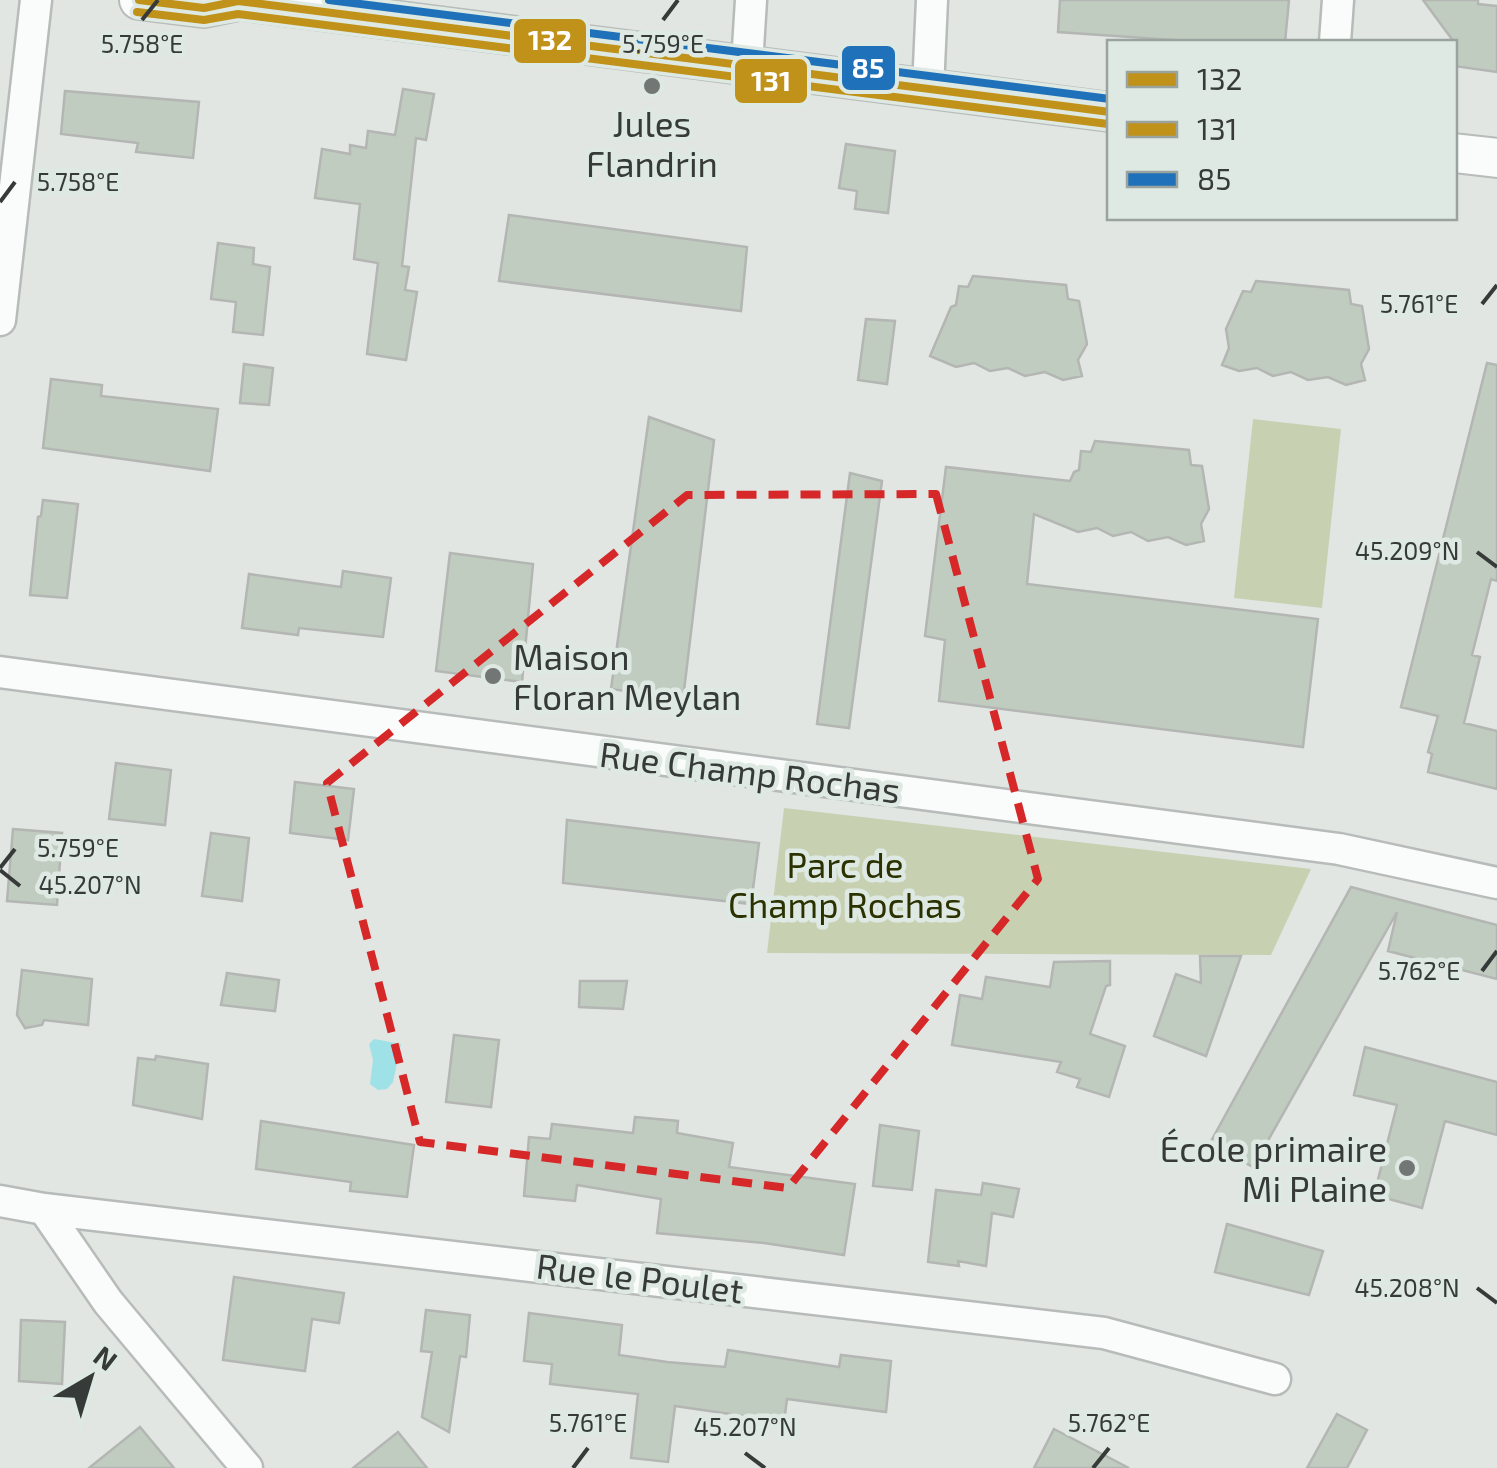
<svg xmlns="http://www.w3.org/2000/svg" width="1497" height="1468" viewBox="0 0 1497 1468" font-family="'Exo 2',sans-serif">
	<style>
		.green { fill: #c8d0b2 }
		.water { fill: #9ee1e6 }
		.building { fill: #c1ccc0; stroke: #b3b6b3; stroke-width: 2.5 }
		.lines { fill: none; stroke-linecap: round; stroke-linejoin: round }
		.minor-casing { stroke: #b7bbb9; stroke-width: 35 }
		.tertiary-casing { stroke: #b7bbb9; stroke-width: 42 }
		.minor { stroke: #fafbfb; stroke-width: 30 }
		.tertiary { stroke: #fafbfb; stroke-width: 38 }
		.bus-1-casing { stroke: #dee9e3; stroke-width: 15 }
		.bus-2-casing { stroke: #dee9e3; stroke-width: 15 }
		.bus-3-casing { stroke: #dee9e3; stroke-width: 15 }
		.bus-1 { stroke: #c0921a; stroke-width: 8 }
		.bus-2 { stroke: #c0921a; stroke-width: 8 }
		.bus-3 { stroke: #1f72b9; stroke-width: 8 }
		.marked { fill: none; stroke: #d62828; stroke-width: 8; stroke-dasharray: 20 12; stroke-linejoin: round }
		.ticks { fill: none; stroke: #363a38; stroke-width: 4 }
		.poi-dot { fill: #727674; stroke: #dee9e3; stroke-width: 4 }
		.labels { text-anchor: middle; dominant-baseline: central; stroke-width: 9; stroke-linejoin: round; paint-order: stroke }
		.poi-label { font-size: 35px; fill: #363a38; stroke: #dee9e3 }
		.street-label { font-size: 35px; fill: #363a38; stroke: #dee9e3 }
		.park-label { font-size: 35px; fill: #2b3200; stroke: #dee9e3 }
		.ticks-label { font-size: 25px; text-anchor: middle; fill: #363a38; stroke: #dee9e3; stroke-width: 9; stroke-linejoin: round; paint-order: stroke }
		.line-badge { stroke: #dee9e3; stroke-width: 4 }
		.badge-label { font-size: 28px; text-anchor: middle; font-weight: bold; fill: #fff }
	</style>
	<rect width="100%" height="100%" fill="#e1e6e3"/>
	<path class="green" d="M1253,419L1341,429L1322,608L1234,598Z
		M784,808L1311,869L1271,955L767,953Z"/>
	<path class="water" d="M374,1039L401,1044L393,1082L387,1089L378,1090L370,1084L373,1060L369,1044Z"/>
	<path class="building" d="M1060,0H1289L1285,42H1202L1058,32Z
		M1423,0H1478V4L1497,6V72L1454,66V42Z
		M403,89L434,94L426,140L416,138L402,266L409,267L405,290L417,292L406,360L367,354L378,263L354,259L360,204L315,198L322,149L350,154V145L366,148L368,131L395,135Z
		M65,91L199,102L193,158L136,152L138,143L61,134Z
		M846,144L895,151L888,213L855,209L857,191L839,188Z
		M509,215L747,247L741,311L499,281Z
		M218,243L254,248L253,264L270,267L263,335L233,332L236,302L211,299Z
		M973,276L1066,285L1068,299L1079,301L1087,344L1078,360L1082,376L1063,380L1045,372L1025,376L1008,368L990,371L974,363L956,367L930,356L951,307L956,305L959,286L968,287Z
		M1256,281L1349,290L1351,304L1362,306L1369,349L1361,364L1365,380L1346,385L1328,377L1308,380L1291,372L1273,376L1257,368L1239,371L1222,365L1229,348L1226,329L1243,291L1251,292Z
		M866,319L895,321L887,384L858,380Z
		M1487,363L1497,365V581L1491,579L1472,655L1480,657L1464,723L1497,731V789L1428,772L1432,754L1428,752L1438,716L1401,707Z
		M244,364L273,368L269,405L240,403Z
		M51,379L102,385L101,396L218,409L210,471L43,448Z
		M649,417L714,440L683,699L611,689Z
		M1095,441L1189,450L1191,465L1202,466L1209,509L1201,524L1204,541L1186,545L1168,537L1148,541L1131,532L1113,536L1097,528L1078,532L1034,514L1027,584L1318,619L1303,747L939,701L945,640L925,636L946,467L1070,481L1074,472L1079,470L1081,451L1091,452Z
		M850,473L882,481L849,728L817,724Z
		M43,500L78,504L67,598L30,595L38,517L41,516Z
		M450,553L533,564L522,682L436,671Z
		M343,571L391,578L383,637L299,628L298,635L242,628L249,574L341,587Z
		M116,763L171,770L165,825L109,819Z
		M295,782L354,789L348,840L290,833Z
		M567,820L759,843L751,904L563,883Z
		M13,829L62,833L57,905L7,901Z
		M211,833L249,838L242,901L202,896Z
		M1351,887L1497,925V979L1388,951L1397,912L1253,1167L1210,1143Z
		M1200,956H1241L1206,1056L1154,1036L1176,974L1201,983Z
		M1110,961V985L1106,986L1090,1034L1125,1046L1109,1097L1077,1087L1080,1079L1057,1072L1061,1062L952,1045L960,995L982,999L986,977L1050,987L1054,962Z
		M22,970L92,979L88,1025L44,1020L42,1025L25,1028L17,1015Z
		M227,973L279,980L275,1011L221,1005Z
		M580,981H627L623,1009L579,1007Z
		M454,1035L499,1040L491,1107L446,1102Z
		M1365,1047L1497,1082V1135L1445,1121L1422,1208L1374,1195L1397,1105L1354,1095Z
		M156,1056L208,1064L202,1119L133,1105L138,1058L155,1060Z
		M635,1117L678,1121L677,1133L733,1143L729,1167L855,1184L844,1255L764,1243L657,1233L661,1199L577,1185L575,1201L524,1196L529,1137L550,1139L552,1124L633,1133Z
		M261,1121L414,1145L407,1197L350,1191L351,1182L256,1169Z
		M880,1125L919,1131L912,1190L873,1186Z
		M983,1183L1019,1189L1013,1217L992,1213L986,1266L958,1261L959,1266L928,1262L936,1190L981,1195Z
		M1227,1224L1323,1251L1309,1295L1215,1272Z
		M234,1277L344,1293L339,1323L312,1319L305,1371L223,1360Z
		M426,1310L470,1315L466,1357L460,1356L449,1432L422,1417L432,1352L421,1351Z
		M529,1313L622,1325L619,1355L667,1362L725,1367L728,1350L839,1367L841,1355L891,1361L886,1412L787,1399L784,1422L675,1406L668,1462L631,1458L638,1394L550,1384L552,1364L524,1361Z
		M21,1320L65,1322L62,1384L19,1381Z
		M1337,1414L1367,1430L1347,1468H1307Z
		M140,1427L174,1468H89Z
		M1054,1429L1129,1468H1034Z
		M398,1432L427,1468H353Z"/>
	<g class="lines">
		<defs>
			<path id="minor" d="M1335,42L1338,0
				M747,64L751,0
				M928,88L932,0
				M0,320L36,0
				M0,672L1339,849L1497,883
				M0,1201L44,1209L1104,1333L1275,1379
				M44,1209L108,1302L247,1468"/>
			<path id="tertiary" d="M139,0L204,8L238,1
				M235,0L1110,112
				M1454,153L1497,158"/>
		</defs>
		<use href="#minor" class="minor-casing"/>
		<use href="#tertiary" class="tertiary-casing"/>
		<use href="#minor" class="minor"/>
		<use href="#tertiary" class="tertiary"/>
		<defs>
			<path id="bus-1" d="M139,0L204,8L238,1L1110,112"/>
			<path id="bus-2" d="M137,12L204,20L238,14L1108,124"/>
			<path id="bus-3" d="M329,0L1110,99"/>
		</defs>
		<use href="#bus-1" class="bus-1-casing"/>
		<use href="#bus-2" class="bus-2-casing"/>
		<use href="#bus-3" class="bus-3-casing"/>
		<use href="#bus-1" class="bus-1"/>
		<use href="#bus-2" class="bus-2"/>
		<use href="#bus-3" class="bus-3"/>
	</g>
	<path class="marked" d="M936,494L1038,879L788,1188L420,1142L327,783L687,495Z"/>
	<path class="ticks" d="M142,20L158,0M663,20L678,0M0,202L15,182M1482,304L1497,285M1477,552L1497,567M0,868L15,849M0,870L20,886M1482,971L1497,951M1477,1288L1497,1303M745,1453L765,1468M573,1468L588,1448M1093,1468L1109,1448"/>
	<g class="poi-dot">
		<circle cx="652" cy="86" r="10"/>
		<circle cx="493" cy="676" r="10"/>
		<circle cx="1407" cy="1168" r="10"/>
	</g>
	<g class="labels">
		<g class="poi-label">
			<text x="652" y="123">Jules<tspan x="652" dy="40">Flandrin</tspan></text>
			<text x="513" y="656" text-anchor="start">Maison<tspan x="513" dy="40">Floran Meylan</tspan></text>
			<text x="1387" y="1148" text-anchor="end">École primaire<tspan x="1387" dy="40">Mi Plaine</tspan></text>
		</g>
		<g class="street-label">
			<text transform="translate(750 771) rotate(7)">Rue Champ Rochas</text>
			<text transform="translate(640 1277) rotate(7)">Rue le Poulet</text>
		</g>
		<g class="park-label">
			<text x="845" y="864">Parc de<tspan x="845" dy="40">Champ Rochas</tspan></text>
		</g>
	</g>
	<g class="ticks-label">
		<text x="142" y="53">5.758°E</text>
		<text x="663" y="53">5.759°E</text>
		<text x="78" y="191">5.758°E</text>
		<text x="1419" y="313">5.761°E</text>
		<text x="1407" y="560">45.209°N</text>
		<text x="78" y="857">5.759°E</text>
		<text x="90" y="894">45.207°N</text>
		<text x="1419" y="980">5.762°E</text>
		<text x="1407" y="1297">45.208°N</text>
		<text x="588" y="1432">5.761°E</text>
		<text x="1109" y="1432">5.762°E</text>
		<text x="745" y="1436">45.207°N</text>
	</g>
	<g class="line-badge">
		<rect x="512" y="17" width="76" height="48" rx="10" fill="#c0921a"/>
		<rect x="840" y="44" width="57" height="48" rx="10" fill="#1f72b9"/>
		<rect x="733" y="57" width="76" height="48" rx="10" fill="#c0921a"/>
	</g>
	<g class="badge-label">
		<text x="550" y="50">132</text>
		<text x="868" y="78">85</text>
		<text x="771" y="91">131</text>
	</g>
	<rect x="1107" y="40" width="350" height="180" fill="#dee9e3" stroke="#9ba39f" stroke-width="2.5"/>
	<rect x="1127" y="72" width="50" height="15" fill="#c0921a" stroke="#9ba39f" stroke-width="2.5"/>
	<text x="1197" y="90" font-size="30" fill="#363a38">132</text>
	<rect x="1127" y="122" width="50" height="15" fill="#c0921a" stroke="#9ba39f" stroke-width="2.5"/>
	<text x="1197" y="140" font-size="30" fill="#363a38">131</text>
	<rect x="1127" y="172" width="50" height="15" fill="#1f72b9" stroke="#9ba39f" stroke-width="2.5"/>
	<text x="1197" y="190" font-size="30" fill="#363a38">85</text>
	<g transform="translate(90 1378) rotate(38)" stroke="#dee9e3" stroke-width="8" paint-order="stroke">
	<path d="M0-8L18 38L0 25L-18 38Z" fill="#363a38"/>
	<text y="-15" font-size="28" font-weight="bold" text-anchor="middle" fill="#363a38">N</text>
	</g>
</svg>
